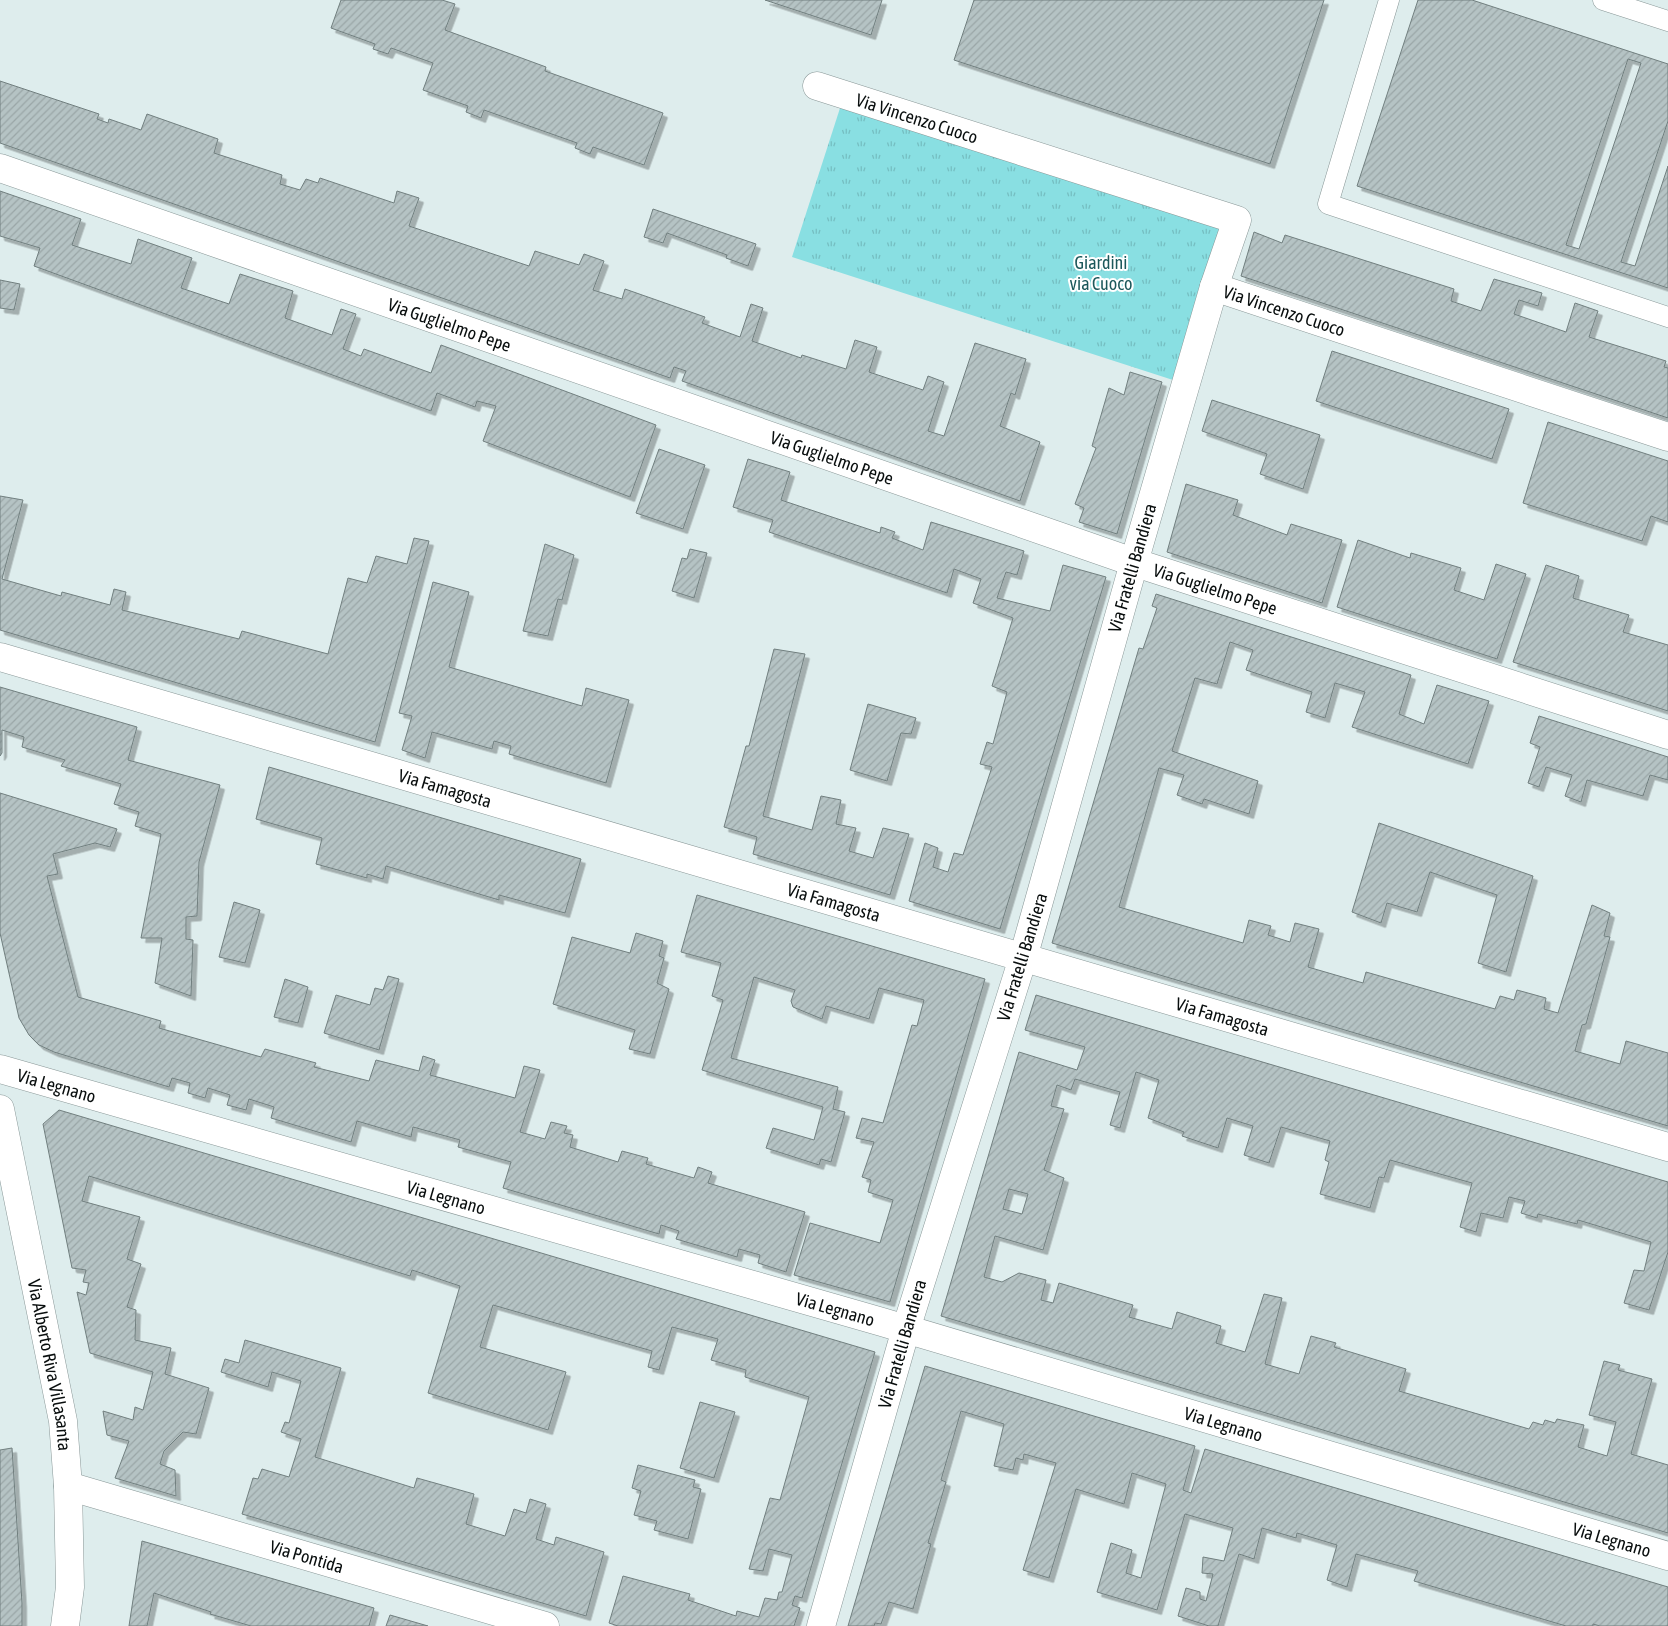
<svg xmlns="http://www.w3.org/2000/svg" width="1668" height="1626" viewBox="0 0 1668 1626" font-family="'Asap Condensed',sans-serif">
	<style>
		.park { fill: url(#park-tufts) }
		.building { fill: url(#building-hatch); stroke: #717f7f; fill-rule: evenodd; filter: url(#shadow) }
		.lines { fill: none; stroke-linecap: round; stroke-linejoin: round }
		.service-casing { stroke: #899797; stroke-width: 21 }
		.minor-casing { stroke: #899797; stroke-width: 29 }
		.tertiary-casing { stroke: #899797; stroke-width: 29 }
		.service { stroke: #fff; stroke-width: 20 }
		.minor { stroke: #fff; stroke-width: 28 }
		.tertiary { stroke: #fff; stroke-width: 28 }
		.labels { text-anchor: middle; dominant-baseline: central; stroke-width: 4; stroke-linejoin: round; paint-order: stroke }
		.street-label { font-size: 18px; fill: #090e0e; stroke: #fff }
		.park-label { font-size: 18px; fill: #1c585b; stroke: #fff }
	</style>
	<defs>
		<pattern id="park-tufts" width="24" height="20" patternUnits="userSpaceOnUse" patternTransform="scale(1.25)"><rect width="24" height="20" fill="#89dfe2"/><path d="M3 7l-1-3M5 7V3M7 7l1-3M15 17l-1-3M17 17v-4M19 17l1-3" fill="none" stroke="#75bec1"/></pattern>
		<pattern id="building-hatch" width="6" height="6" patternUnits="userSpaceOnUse" patternTransform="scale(1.25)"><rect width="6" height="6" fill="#b5c3c4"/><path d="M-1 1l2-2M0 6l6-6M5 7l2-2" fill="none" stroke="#9aa6a7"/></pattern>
		<filter id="shadow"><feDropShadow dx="4.5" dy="4.5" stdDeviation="0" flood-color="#0004"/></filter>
	</defs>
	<rect width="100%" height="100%" fill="#deeded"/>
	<path class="park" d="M841,105L1223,227L1173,380L792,257Z"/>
	<path class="building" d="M341,0H442L455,4L445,30L546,67L545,71L663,113L644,165L593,147L590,154L575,148L577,143L484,110L481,118L466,112L468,106L423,90L433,63L391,48L388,54L373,49L375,44L331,28Z
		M765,0H882L871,35Z
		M974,0H1324L1270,164L954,60Z
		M1418,0H1472L1668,64V121L1621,262L1635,266L1668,166V288L1357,186ZM1628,59L1641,63L1579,249L1566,245Z
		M0,81L99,114L97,119L108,123L109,119L141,130L147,114L218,139L214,153L282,175L280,184L300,190L306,179L318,183L320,178L394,203L397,191L419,198L409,226L529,266L535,251L579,265L584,254L604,261L593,290L622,299L625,289L705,317L702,323L740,337L751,304L763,308L752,341L801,358L802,355L846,369L855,340L877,347L869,372L923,390L928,376L944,382L928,431L944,436L975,343L1026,359L1015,395L1011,393L1000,426L1040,442L1020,501L682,381L686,371L674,367L670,378L0,143Z
		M0,191L81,219L72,245L131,264L138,239L192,258L181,288L229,304L240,274L293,291L285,318L332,335L341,309L356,314L343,349L361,356L364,349L431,373L441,345L656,425L630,497L483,441L496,406L477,401L475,407L437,393L431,411L34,266L40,248L0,236Z
		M653,209L756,244L748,266L726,258L727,255L667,233L663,243L644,237Z
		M1254,232L1282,243L1285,235L1454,289L1451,301L1481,311L1494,279L1542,293L1538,306L1519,300L1514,314L1566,332L1575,303L1598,311L1589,337L1666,361L1664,367L1668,368V418L1241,276Z
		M0,280L20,284L14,310L0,308Z
		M1332,351L1509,409L1492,459L1316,401Z
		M1130,372L1162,382L1117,534L1079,522L1084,508L1075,504L1096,448L1092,446L1109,388L1124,395Z
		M1212,400L1320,435L1303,489L1260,474L1267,454L1202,431Z
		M1548,422L1668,461V522L1651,516L1642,541L1523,503Z
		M659,449L705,465L683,529L636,513Z
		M748,459L790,472L781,500L880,533L881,527L895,532L892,538L923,550L931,522L1024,551L1017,575L1006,572L997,598L1050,611L1063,565L1106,577L1000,929L909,901L925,843L938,848L933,867L948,872L954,853L963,855L992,767L980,764L987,742L993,744L1007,692L992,686L1013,618L973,603L981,579L954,569L947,593L769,532L773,520L733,507Z
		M1186,484L1238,500L1233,515L1287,535L1291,524L1342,540L1322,603L1167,552Z
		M0,496L23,500L2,579L61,596L62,592L110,605L114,589L126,592L122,610L239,639L242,631L328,654L348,578L367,583L376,556L407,564L414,538L429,541L375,742L0,630Z
		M1358,540L1410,558L1411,553L1461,568L1454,590L1484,600L1496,564L1526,574L1497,659L1337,607Z
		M545,544L574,555L562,600L558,599L548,636L523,631Z
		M690,549L707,553L694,598L672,591L682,558L687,559Z
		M1546,565L1579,576L1573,598L1629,615L1623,632L1668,645V711L1513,662Z
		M433,582L469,592L449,667L582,706L586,688L629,700L606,783L509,754L511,746L494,741L492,749L432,732L425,758L402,750L412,716L399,713Z
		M1156,594L1411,675L1399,714L1424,724L1437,685L1489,701L1468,764L1352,727L1365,692L1335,683L1325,718L1306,712L1312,692L1246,670L1253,650L1230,642L1217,684L1195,678L1172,751L1258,781L1249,814L1204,799L1202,804L1177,795L1184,775L1159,768L1119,907L1243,943L1249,920L1271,926L1268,935L1290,942L1295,923L1319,929L1308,967L1363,983L1366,972L1495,1009L1500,996L1514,1000L1517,990L1546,998L1544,1009L1558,1013L1592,905L1610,913L1604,936L1610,937L1586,1024L1582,1025L1575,1051L1620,1064L1626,1041L1668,1053V1126L1052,943L1139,648L1143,649L1157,608L1152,606Z
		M774,649L805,654L763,816L812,830L821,796L841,800L836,824L856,828L849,851L873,858L883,828L909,834L890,895L753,854L757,837L724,827L746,746H749Z
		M0,687L137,727L128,760L220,785L199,862L197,916L186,917V939L193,940L191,996L155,983L162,938H141L161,834L135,826L139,812L114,804L121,784L61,766L65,760L22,747L24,737L2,730V753L0,756Z
		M868,704L916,718L911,734L901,733L887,781L850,770Z
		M1539,716L1668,757V780L1650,775L1643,796L1587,780L1581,802L1565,796L1572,775L1546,767L1539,787L1528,783L1540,747L1530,743Z
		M269,767L581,859L565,913L499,895V900L386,866L383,879L367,874V878L316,864L322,838L256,819Z
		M0,793L117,829L110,847L95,843L53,854L58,874L47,876L78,997L161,1021L159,1028L261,1057L265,1049L316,1063L314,1067L369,1081L376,1060L419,1071L423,1056L435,1060L430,1075L515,1098L524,1066L540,1070L520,1132L545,1139L551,1122L567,1126L564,1133L573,1135L570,1147L618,1162L622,1151L648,1158L646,1164L694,1178L698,1167L712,1172L708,1183L805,1212L786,1272L758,1263L760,1255L739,1249L737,1257L676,1239L679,1231L661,1225L659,1234L503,1188L511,1162L458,1147L460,1140L413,1127L411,1137L357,1121L351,1142L271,1118L274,1107L249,1099L246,1110L227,1105L230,1095L208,1088L205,1098L188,1093L190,1083L172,1078L169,1087L54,1052L39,1045L29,1035L19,1018L0,933Z
		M1379,823L1533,876L1506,972L1478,963L1497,895L1430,872L1417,912L1387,903L1381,923L1352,912Z
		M697,895L985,979L890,1302L794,1275L810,1223L880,1243L893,1200L868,1192L871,1180L862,1177L874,1142L856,1138L862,1118L883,1123L912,1025L917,1026L924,1000L879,988L869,1019L826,1006L822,1019L793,1007L791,1001L795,990L754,977L731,1058L838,1087L833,1109L845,1112L831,1162L821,1159L819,1165L766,1148L773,1128L814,1140L823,1107L702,1070L723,1000L712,996L721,963L681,952Z
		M234,902L260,910L245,963L219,957Z
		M636,933L663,941L659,956L664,958L657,983L669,989L650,1054L629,1049L635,1030L553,1004L572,937L630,953Z
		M388,976L399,979L379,1050L324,1033L336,995L370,1005L375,988L383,990Z
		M285,979L308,987L298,1023L274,1017Z
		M1036,995L1668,1182V1252L1649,1310L1624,1303L1634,1270L1644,1271L1651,1242L1578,1220L1577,1224L1538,1214L1537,1218L1521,1213L1525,1201L1509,1197L1503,1218L1481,1213L1476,1232L1460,1227L1472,1183L1390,1160L1384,1178L1379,1177L1370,1208L1320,1194L1329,1162L1325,1160L1330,1141L1281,1127L1269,1163L1244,1155L1253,1126L1227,1118L1218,1148L1182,1136L1184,1132L1148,1118L1159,1080L1136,1072L1120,1128L1110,1125L1120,1092L1075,1079L1071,1090L1057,1085L1051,1106L1064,1109L1044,1170L1064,1178L1043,1250L995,1236L984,1277L1002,1282L1019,1273L1046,1280L1041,1300L1053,1303L1059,1283L1133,1305L1129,1317L1172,1329L1177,1312L1221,1326L1216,1343L1245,1352L1264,1294L1282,1298L1265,1364L1299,1374L1311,1336L1336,1343L1334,1347L1406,1369L1399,1391L1529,1429L1533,1422L1543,1425L1545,1420L1555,1423L1557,1419L1584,1425L1578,1447L1607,1456L1616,1422L1589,1415L1604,1361L1620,1365L1618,1370L1652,1379L1631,1454L1668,1465V1533L941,1316L1019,1052L1077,1070L1085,1047L1025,1030ZM1009,1189L1028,1194L1022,1214L1003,1209Z
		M59,1110L875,1352L802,1598L795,1596L792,1605L800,1608L794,1626H618L609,1623L623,1576L690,1594L688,1600L736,1616L737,1611L759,1617L765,1598L777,1600L779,1592H782L792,1555L769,1549L763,1571L749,1569L770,1498L780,1500L809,1397L745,1377L746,1370L711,1360L718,1339L672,1327L659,1370L648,1367L652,1351L493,1305L480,1347L566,1372L548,1430L428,1393L460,1286L412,1270L410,1276L89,1176L82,1201L140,1217L127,1259L141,1264L127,1307L136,1310L135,1340L171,1348L165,1374L209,1388L196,1434L183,1432L164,1451L160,1464L175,1470L176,1496L115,1478L129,1441L107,1435L103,1411L133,1420L135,1407L143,1410L153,1372L90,1353L77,1292L86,1295L89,1283L83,1282L86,1270L72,1268L43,1124Z
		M245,1340L341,1368L315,1457L414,1488L417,1478L474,1494L466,1524L505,1536L514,1509L526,1513L530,1499L546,1504L536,1539L554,1545L556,1537L604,1552L586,1616L242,1514L253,1478L258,1479L262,1469L289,1477L301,1439L281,1432L285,1422L289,1423L301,1381L272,1372L268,1387L221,1372L225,1359L239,1363Z
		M925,1366L1195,1446L1183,1490L1191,1493L1205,1449L1668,1587V1626H1600L1593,1624V1626H1566L1414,1581L1418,1571L1356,1554L1347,1587L1327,1580L1337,1545L1297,1533L1296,1538L1262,1528L1254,1559L1239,1554L1218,1626H1209L1178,1616L1186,1588L1200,1592V1599L1206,1601L1213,1574L1202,1573L1203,1557L1224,1561L1233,1528L1185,1514L1157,1610L1097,1592L1111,1543L1132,1550L1126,1573L1141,1578L1166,1484L1132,1473L1124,1504L1076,1489L1049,1578L1023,1570L1056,1463L1024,1454L1023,1460L1016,1458L1013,1470L994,1466L1004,1424L961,1411L941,1480L946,1482L928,1543L931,1544L913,1609L889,1602L881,1624L875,1623L874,1626H848Z
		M700,1402L735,1412L714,1478L680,1468Z
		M12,1448L22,1603V1626H0V1450Z
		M638,1465L695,1480L693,1487L701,1489L688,1539L654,1530L657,1521L634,1515L641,1491L632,1488Z
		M142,1541L374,1608L369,1626H251L210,1614L211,1612L154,1593L147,1626H129Z
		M390,1615L428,1626H386Z"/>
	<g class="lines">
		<defs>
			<path id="service" d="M1389,0L1328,204L1668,317
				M1603,0L1668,21"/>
			<g id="minor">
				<path id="s1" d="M817,86L1237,220L1214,287L1139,545L1023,958L906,1329L821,1626"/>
				<path id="s2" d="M0,168L1133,562L1668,735"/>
				<path id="s3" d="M1214,287L1668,437"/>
				<path id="s4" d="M0,657L1668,1147"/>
				<path id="s5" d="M0,1069L882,1322L1668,1556"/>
			</g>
			<g id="tertiary">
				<path id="s6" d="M0,1109L63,1421L68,1486L70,1587L65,1626"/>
				<path id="s7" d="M68,1486L545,1626"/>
			</g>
		</defs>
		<use href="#service" class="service-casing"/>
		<use href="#minor" class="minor-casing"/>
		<use href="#tertiary" class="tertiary-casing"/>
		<use href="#service" class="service"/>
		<use href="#minor" class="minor"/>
		<use href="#tertiary" class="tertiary"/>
	</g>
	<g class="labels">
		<g class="street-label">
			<text stroke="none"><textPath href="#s1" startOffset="105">Via Vincenzo Cuoco</textPath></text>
			<text stroke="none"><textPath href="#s3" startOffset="74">Via Vincenzo Cuoco</textPath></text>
			<text stroke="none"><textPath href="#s2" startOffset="476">Via Guglielmo Pepe</textPath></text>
			<text stroke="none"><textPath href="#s2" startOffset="881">Via Guglielmo Pepe</textPath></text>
			<text transform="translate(1132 568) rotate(-74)">Via Fratelli Bandiera</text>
			<text stroke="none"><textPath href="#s2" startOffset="1286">Via Guglielmo Pepe</textPath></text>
			<text stroke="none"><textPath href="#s4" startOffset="464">Via Famagosta</textPath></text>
			<text stroke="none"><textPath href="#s4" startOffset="869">Via Famagosta</textPath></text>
			<text transform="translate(1022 957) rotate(-73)">Via Fratelli Bandiera</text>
			<text stroke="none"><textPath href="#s4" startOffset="1274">Via Famagosta</textPath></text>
			<text stroke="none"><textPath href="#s5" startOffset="59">Via Legnano</textPath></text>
			<text stroke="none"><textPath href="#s5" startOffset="464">Via Legnano</textPath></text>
			<text stroke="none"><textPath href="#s5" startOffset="869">Via Legnano</textPath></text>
			<text transform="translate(902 1344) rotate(-74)">Via Fratelli Bandiera</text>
			<text stroke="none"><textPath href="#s6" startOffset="261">Via Alberto Riva Villasanta</textPath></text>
			<text stroke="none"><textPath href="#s5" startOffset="1274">Via Legnano</textPath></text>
			<text stroke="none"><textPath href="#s5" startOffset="1679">Via Legnano</textPath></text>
			<text stroke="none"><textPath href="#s7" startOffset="249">Via Pontida</textPath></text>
		</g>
		<g class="park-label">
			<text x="1101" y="262">Giardini<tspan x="1101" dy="21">via Cuoco</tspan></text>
		</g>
	</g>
</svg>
